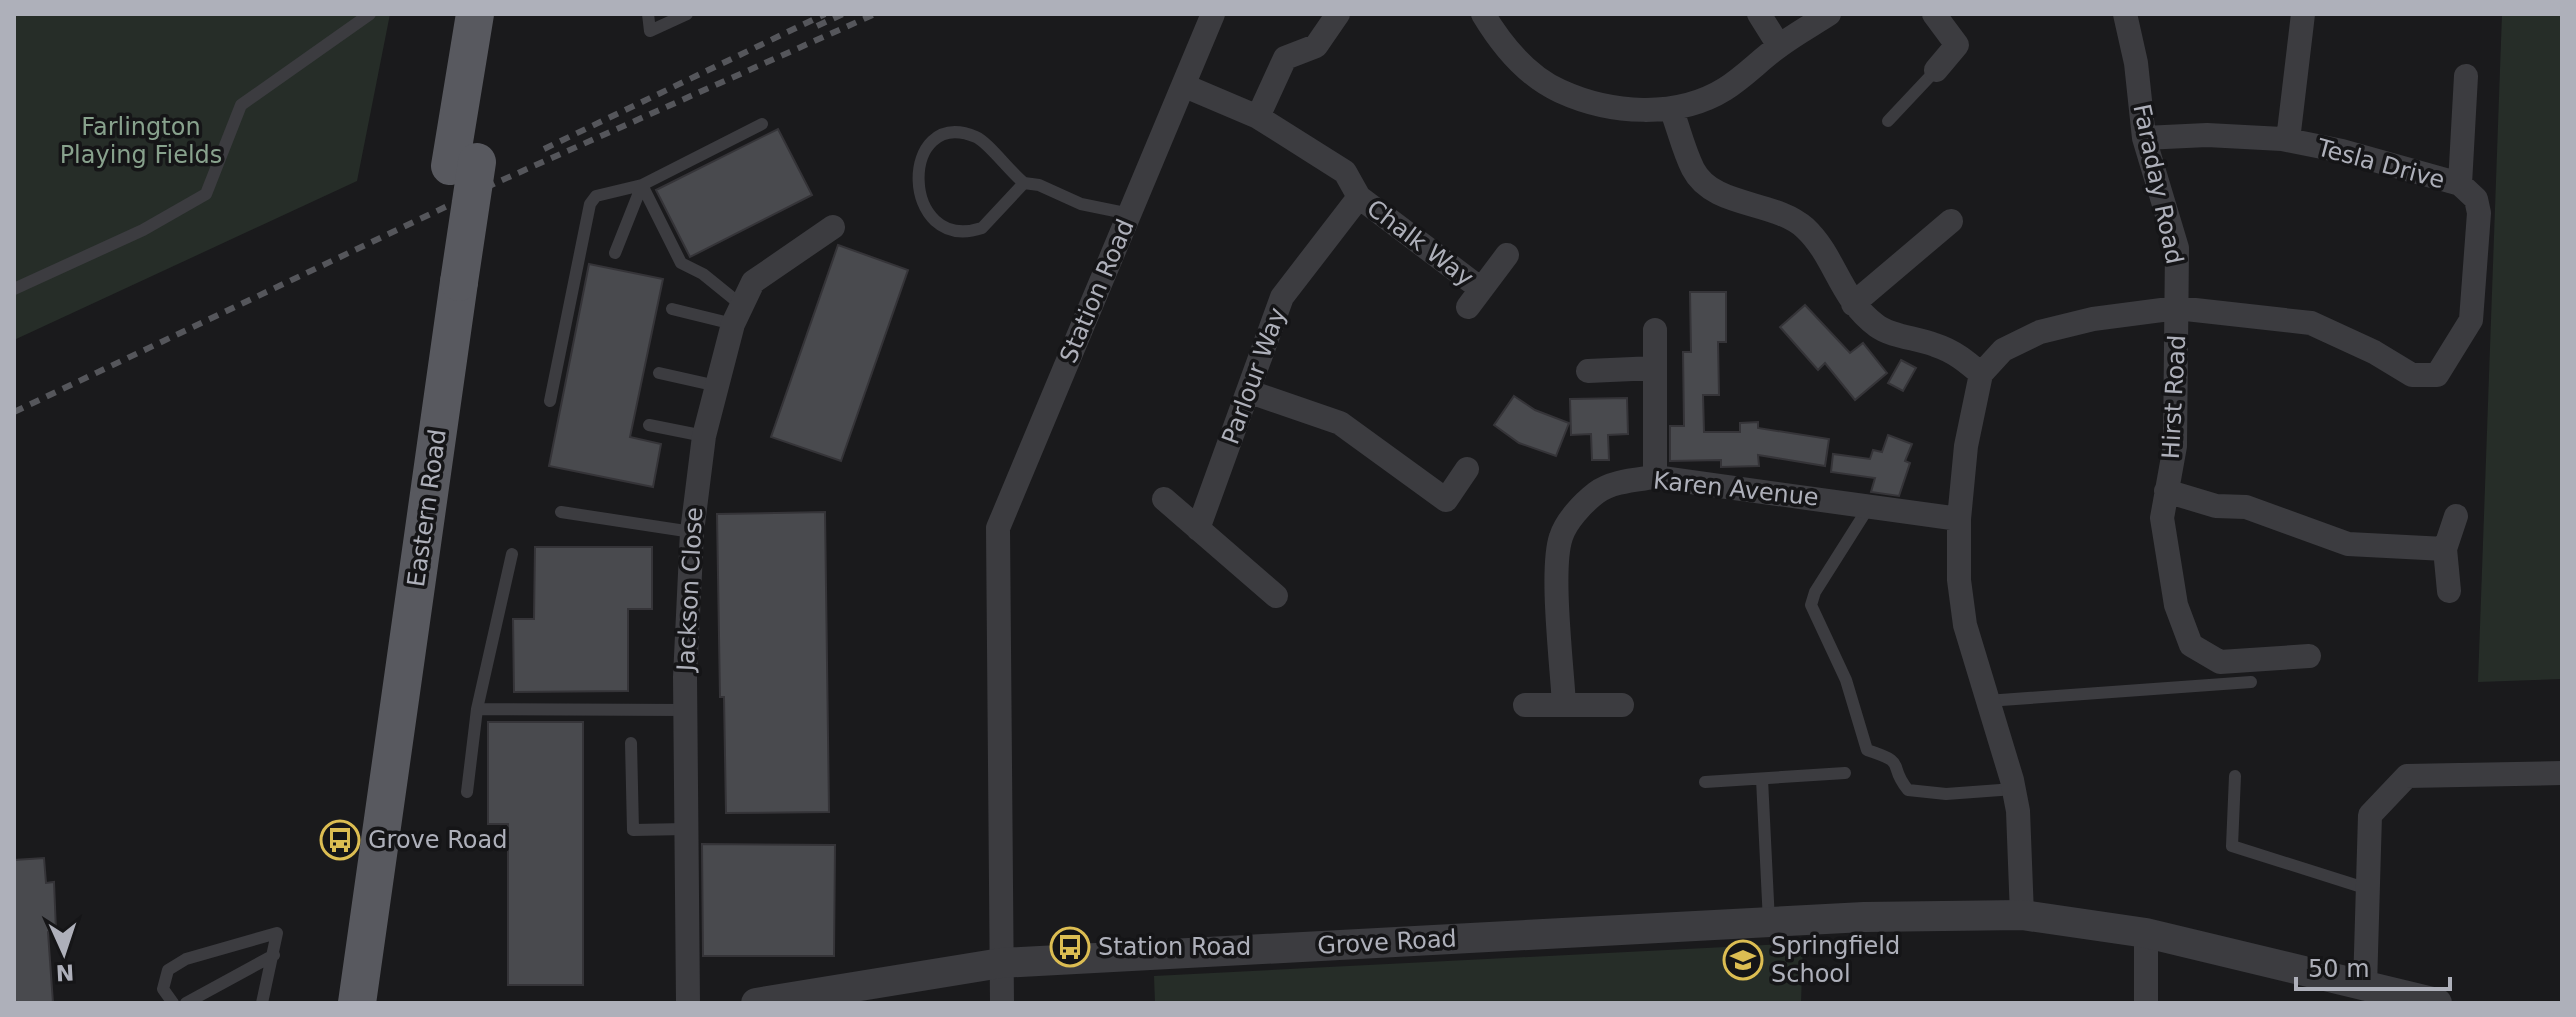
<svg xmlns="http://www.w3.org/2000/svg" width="2576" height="1017" viewBox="0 0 2576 1017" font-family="'DejaVu Sans',sans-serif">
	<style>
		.green { fill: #262d28 }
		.building { fill: #494a4e; stroke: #353438; stroke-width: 2 }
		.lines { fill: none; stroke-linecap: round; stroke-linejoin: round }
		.service { stroke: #3c3c40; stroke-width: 12 }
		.minor { stroke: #3c3c40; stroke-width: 24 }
		.tertiary { stroke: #3c3c40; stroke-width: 30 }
		.primary { stroke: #58595f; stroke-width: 38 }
		.rail { stroke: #55565b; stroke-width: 6; stroke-dasharray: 10 8; stroke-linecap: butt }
		.primary-bridge { stroke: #58595f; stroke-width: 38 }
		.labels { text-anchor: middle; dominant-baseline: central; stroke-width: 7; stroke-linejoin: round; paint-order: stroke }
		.park-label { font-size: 24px; fill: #88a28d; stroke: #151517 }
		.street-label { font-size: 24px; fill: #aeb0ba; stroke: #151517 }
		.poi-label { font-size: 24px; fill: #aeb0ba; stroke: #151517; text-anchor: start }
	</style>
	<rect width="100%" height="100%" fill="#1a1a1c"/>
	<path class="green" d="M14,14H390L357,181L14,340Z
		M2502,14H2562V679L2478,682Z
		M1803,943L1801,1003H1155L1154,976Z"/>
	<path class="building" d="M778,129L812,195L690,257L656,190Z
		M838,245L908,270L841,461L771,437Z
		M589,264L663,279L630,437L661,444L653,487L549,466Z
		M1690,292H1726V342H1718L1719,395H1703L1704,432H1740V423L1758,422V428L1829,439L1825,466L1758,455L1759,466L1721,467V460L1670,461V426H1684L1683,352H1691Z
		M1805,305L1850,353L1863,343L1887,373L1855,400L1825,363L1818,370L1780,327Z
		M1901,360L1916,368L1903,391L1888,383Z
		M1514,396L1535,410L1569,423L1556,456L1519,443L1494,425Z
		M1627,398L1628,434L1608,435L1609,460H1592L1591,434L1571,435L1570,399Z
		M1888,435L1912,444L1905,461L1910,463L1899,496L1871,492L1875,478L1831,472L1833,454L1870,459L1873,450L1882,452Z
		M825,512L829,812L726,813L724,697H720L717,514Z
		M535,547H652V609H628V691L514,692L513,619H534Z
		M488,722H583V985H508V824H488Z
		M702,844L835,845L834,956H703Z
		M44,858L46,883L54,882L56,931L48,932L53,1003H14V860Z"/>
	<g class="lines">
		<path class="service" d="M648,14L650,31L687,14
			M1888,121L1936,70
			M1024,183C1010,172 988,142 976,137C898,104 899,255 982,228L1024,183L1039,185L1081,204L1130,214
			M615,253L642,185L681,263L703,274L740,304
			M14,289L143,230L206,194L241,105L370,14
			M672,309L733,324
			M659,373L717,386
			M550,401L590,204L596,196L642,185L762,124
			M649,425L704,436
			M1870,505L1815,592L1811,605L1846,680L1867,750C1910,764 1886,763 1908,790L1946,794L2014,789
			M561,512L692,532
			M512,554L477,709L686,710
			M1987,701L2251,682
			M631,743L633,830L686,829
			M2235,776L2232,846L2368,889
			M1762,779L1769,922
			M1705,782L1845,773
			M467,792L477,709
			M173,1003L163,989L168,970L186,959L277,933L262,1003
			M186,1003L274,955"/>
		<path class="minor" d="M1483,14C1501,44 1527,76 1560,91C1610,114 1677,119 1725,89C1744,77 1760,60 1778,47C1794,35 1812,25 1829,14
			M1759,14L1779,46
			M1934,14L1957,45L1936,70
			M2125,14L2136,63L2144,138L2177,248L2175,446L2162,518L2176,605L2191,645L2220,662L2309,656
			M1185,86L1258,117L1345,172L1359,197L1481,289
			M1672,111C1679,130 1684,151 1693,169C1713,208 1774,200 1805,228C1836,257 1839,298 1877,326C1892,337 1918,338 1935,345C1954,351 1967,362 1981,374
			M1258,117L1285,58L1316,46L1338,14
			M2288,140L2303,14
			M2460,184L2466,76
			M1853,304L1951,221
			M1468,307L1507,255
			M1655,330V477
			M1588,371L1655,368
			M1250,392L1340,423L1446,500L1467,469
			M2166,491L2216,506L2246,507L2348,544L2445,549L2456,516
			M1164,499L1276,596
			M1198,529L1282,297L1359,197
			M2445,549L2449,591
			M1525,705H1622
			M1564,705C1562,666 1550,569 1561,537C1566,521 1583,503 1596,493C1612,481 1636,480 1655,477L1959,519
			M2022,915L2018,811L2012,780L1965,625L1959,580V519L1966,446L1981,374L2003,350L2040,332L2093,319L2177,308L2311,323L2374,352L2412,375H2437L2471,320L2479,213L2476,199L2460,184L2342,151L2282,139L2207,135L2144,138
			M2365,987L2370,815L2407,776L2562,773
			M688,1003L685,677L692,532L704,436L733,324L753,282L833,227
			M1002,1003L998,528L1213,14
			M2146,1003V933"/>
		<path class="tertiary" d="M756,1003L1001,963L1864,917L2022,915L2146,933L2437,1003"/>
		<path class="primary" d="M450,166L475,14
			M357,1003L459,282"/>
		<path class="rail" d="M817,26L843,14
			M544,149L825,14
			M14,412L500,181L875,14"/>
		<path class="primary-bridge" d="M459,282L477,162"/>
	</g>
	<defs>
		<symbol id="bus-ring" viewBox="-11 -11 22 22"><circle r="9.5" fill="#151517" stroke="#dcbd52" stroke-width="1.5"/><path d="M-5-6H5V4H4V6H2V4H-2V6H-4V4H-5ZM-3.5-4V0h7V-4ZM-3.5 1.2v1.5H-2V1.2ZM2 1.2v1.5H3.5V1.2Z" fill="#dcbd52"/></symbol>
		<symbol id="school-ring" viewBox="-11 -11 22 22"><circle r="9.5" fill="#151517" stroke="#dcbd52" stroke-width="1.5"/><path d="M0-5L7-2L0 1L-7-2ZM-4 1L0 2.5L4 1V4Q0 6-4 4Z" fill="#dcbd52"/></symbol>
	</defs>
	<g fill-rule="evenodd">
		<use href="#bus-ring" x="318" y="818" width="44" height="44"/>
		<use href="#bus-ring" x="1048" y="925" width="44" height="44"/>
		<use href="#school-ring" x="1721" y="938" width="44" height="44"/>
	</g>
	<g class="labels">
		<g class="park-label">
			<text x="141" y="127">Farlington<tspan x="141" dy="28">Playing Fields</tspan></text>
		</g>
		<g class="street-label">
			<text transform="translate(2381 164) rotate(15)">Tesla Drive</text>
			<text transform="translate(2158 184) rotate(78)">Faraday Road</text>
			<text transform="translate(1420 243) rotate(37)">Chalk Way</text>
			<text transform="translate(1097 291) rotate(-67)">Station Road</text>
			<text transform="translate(1254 376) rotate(-70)">Parlour Way</text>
			<text transform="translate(2174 397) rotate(-87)">Hirst Road</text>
			<text transform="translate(1736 489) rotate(6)">Karen Avenue</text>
			<text transform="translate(427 508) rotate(-82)">Eastern Road</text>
			<text transform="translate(690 589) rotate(-87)">Jackson Close</text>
			<text transform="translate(1387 942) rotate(-3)">Grove Road</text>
		</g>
		<g class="poi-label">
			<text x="368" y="840">Grove Road</text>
			<text x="1771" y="946">Springfield<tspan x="1771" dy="28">School</tspan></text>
			<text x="1098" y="947">Station Road</text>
		</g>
	</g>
	<rect width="2576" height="1017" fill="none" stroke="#aeb0ba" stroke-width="32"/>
	<g transform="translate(64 953) rotate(177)" stroke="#151517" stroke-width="6" paint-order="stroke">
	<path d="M0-6L14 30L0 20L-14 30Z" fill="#aeb0ba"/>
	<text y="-12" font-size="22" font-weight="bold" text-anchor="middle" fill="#aeb0ba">N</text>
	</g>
	<path d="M2296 977v12h154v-12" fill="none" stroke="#aeb0ba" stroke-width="4"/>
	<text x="2308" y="977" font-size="24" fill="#aeb0ba" stroke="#151517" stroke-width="6" paint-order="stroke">50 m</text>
</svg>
